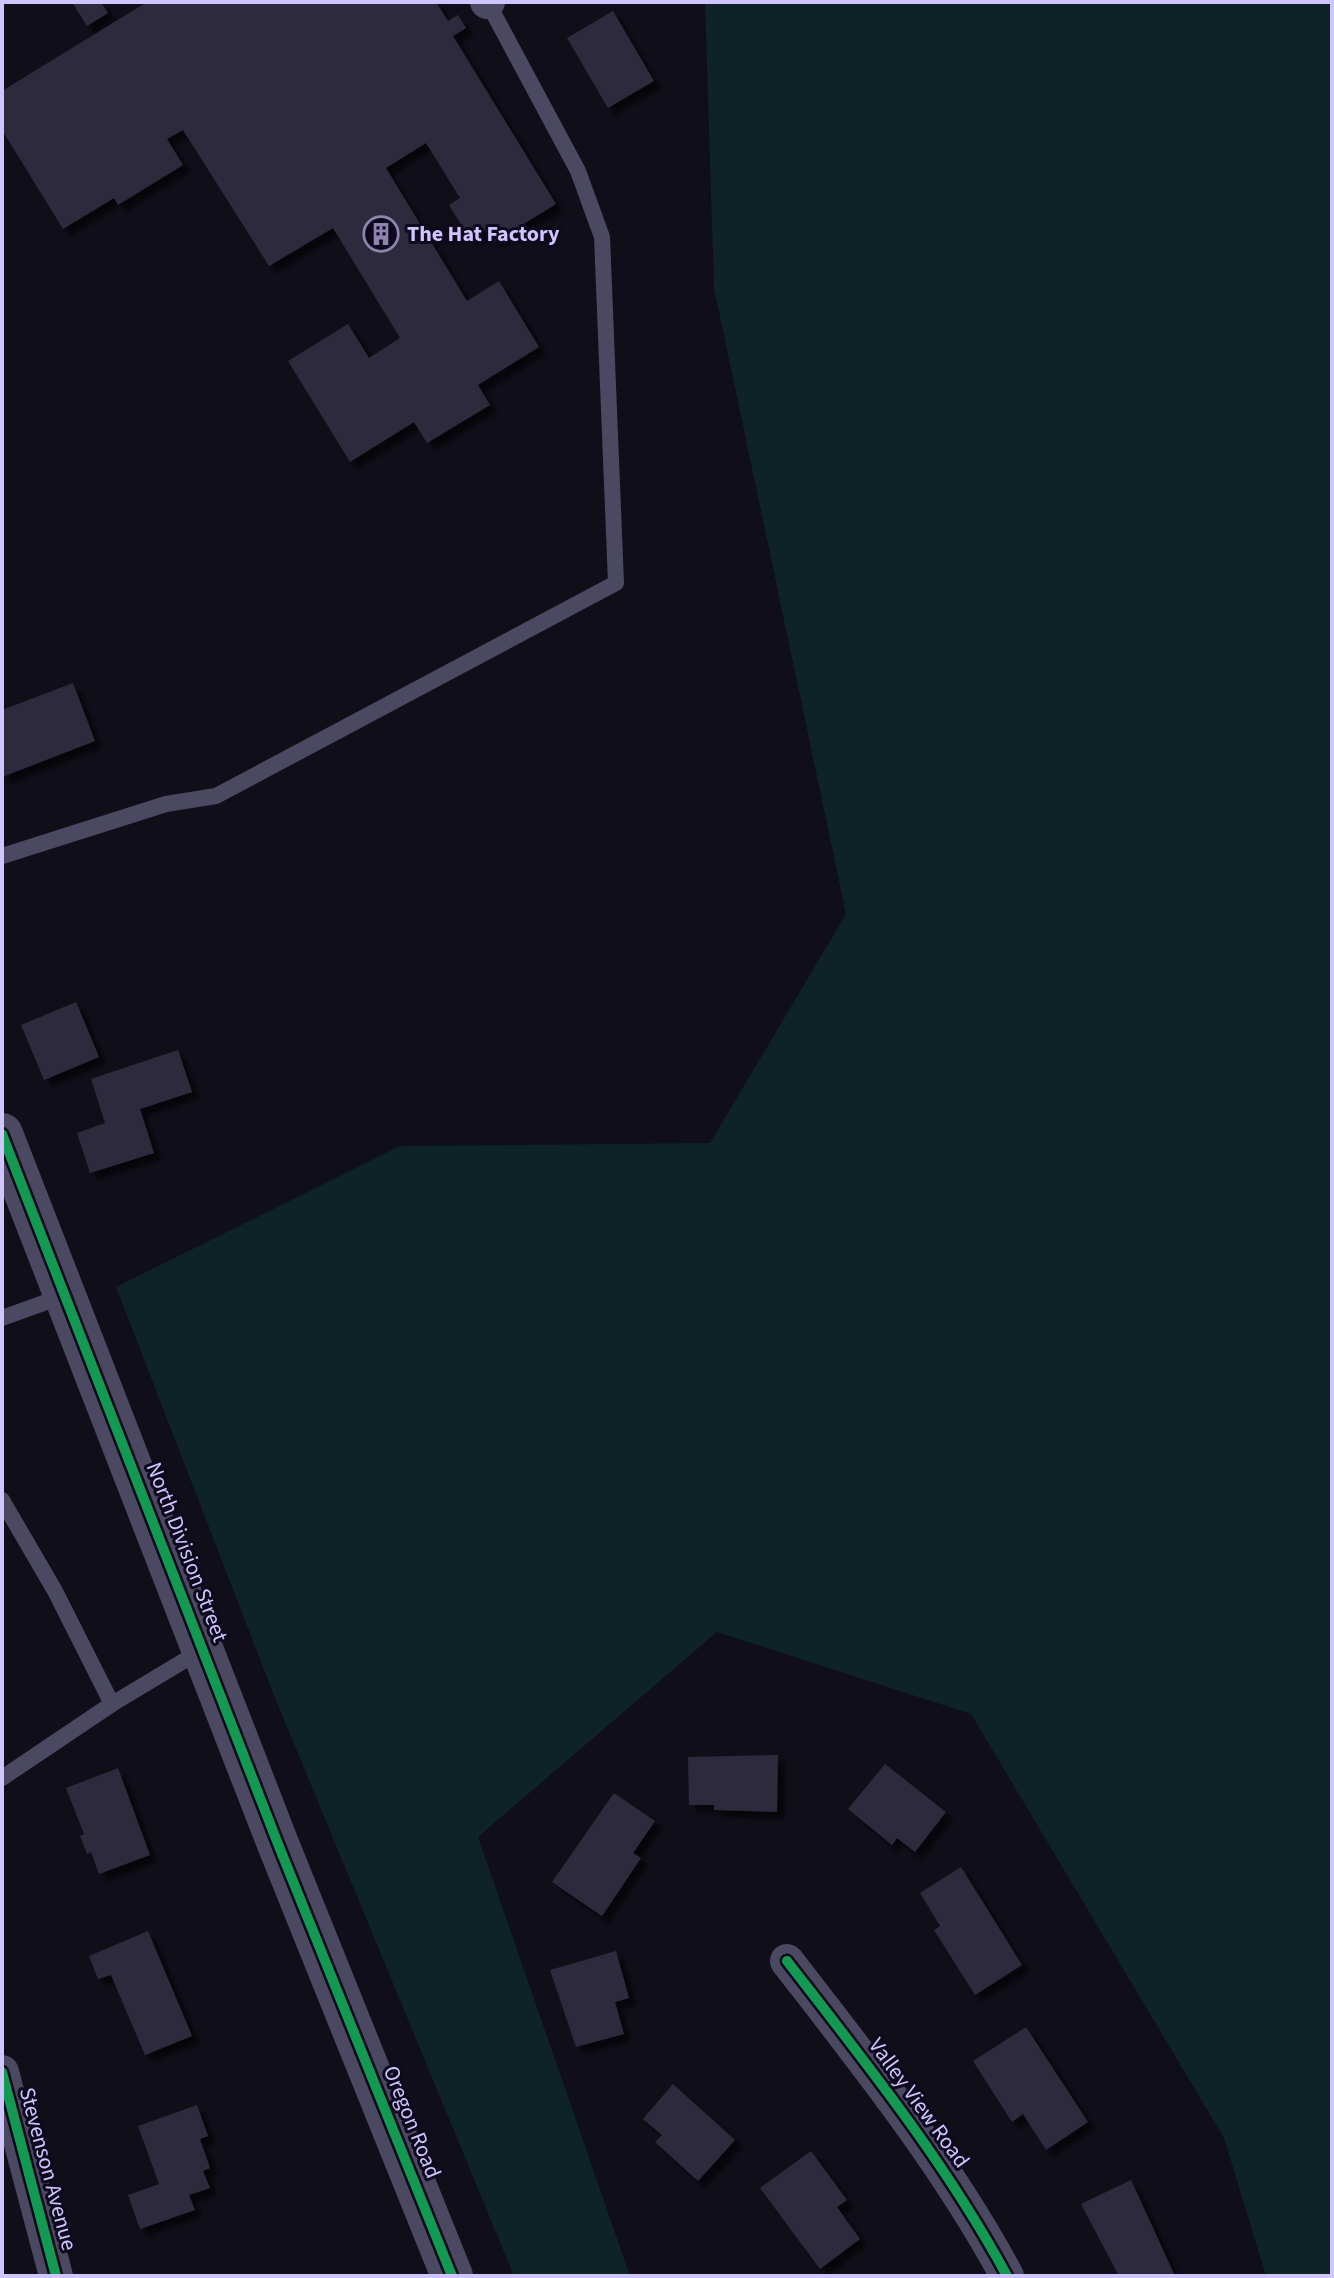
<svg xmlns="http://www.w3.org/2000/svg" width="1334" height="2278" viewBox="0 0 1334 2278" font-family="'Source Sans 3',sans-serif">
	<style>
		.green { fill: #0d2325 }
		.building { fill: #2f2a3c; filter: url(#shadow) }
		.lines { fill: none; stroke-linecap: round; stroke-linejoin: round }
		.service { stroke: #4b4862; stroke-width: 16 }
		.minor { stroke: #4b4862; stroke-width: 34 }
		.tertiary { stroke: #4b4862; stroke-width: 42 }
		.cycleway-casing { stroke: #0e091d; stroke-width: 15 }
		.cycleway { stroke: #139951; stroke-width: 10 }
		.labels { text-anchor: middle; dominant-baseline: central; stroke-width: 6; stroke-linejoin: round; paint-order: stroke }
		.poi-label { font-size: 22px; font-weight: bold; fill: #d1c5ff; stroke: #0e091d; text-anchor: start }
		.street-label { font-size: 22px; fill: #d1c5ff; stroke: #0e091d }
	</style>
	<defs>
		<filter id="shadow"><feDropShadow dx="7" dy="7" stdDeviation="2" flood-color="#0009"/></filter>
	</defs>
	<rect width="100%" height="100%" fill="#100e18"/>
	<path class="green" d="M705,2H1332V2276H1266L1224,2138L971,1714L717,1632L478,1837L629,2273L638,2276H514L273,1693L116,1287L400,1146L710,1143L846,914L714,288Z"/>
	<path class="building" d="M72,2H101L108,13L87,26Z
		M147,2H436L448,21L458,15L466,28L453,36L556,204L494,242L486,230L470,239L449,205L460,198L426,143L386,168L467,301L499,281L539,347L478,385L490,405L427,443L414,422L350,462L288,361L348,324L369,358L400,338L333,228L269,266L183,130L167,139L183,165L118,205L114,198L63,229L2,130V91Z
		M613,11L654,81L608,108L567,38Z
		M73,683L95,741L2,777V710Z
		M76,1002L99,1057L44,1080L21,1025Z
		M178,1050L192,1092L140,1109L154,1153L90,1173L77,1133L105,1123L91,1079Z
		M778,1755L777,1812L714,1810V1805H689L688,1757Z
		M885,1764L946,1812L915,1852L897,1838L892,1845L848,1809Z
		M118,1768L150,1855L99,1874L91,1852L87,1854L80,1836L84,1834L66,1788Z
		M614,1793L655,1821L633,1853L641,1858L602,1916L552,1882Z
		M961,1867L1022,1965L975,1995L934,1930L940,1926L920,1893Z
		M148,1931L192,2036L145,2055L111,1975L98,1979L89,1956Z
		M616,1951L629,1998L615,2002L624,2034L576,2047L550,1970Z
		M1026,2027L1088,2122L1046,2150L1023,2114L1012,2122L973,2061Z
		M673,2084L735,2140L698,2181L655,2142L662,2135L643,2119Z
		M197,2105L208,2136L200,2139L210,2168L203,2171L210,2188L189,2195L195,2210L140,2229L128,2195L159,2184L138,2126Z
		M811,2151L847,2200L837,2207L860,2239L820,2269L760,2188Z
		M1131,2180L1175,2276H1119L1081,2204Z"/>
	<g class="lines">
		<path class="service" d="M2,856L166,804L216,796L616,583L602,237L578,171L488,3
			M2,1318L63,1296
			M2,1500L55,1591L112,1704
			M2,1778L112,1704L202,1650"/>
		<path class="minor" d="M487,2H488
			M787,1961C866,2063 946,2163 1007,2276
			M2,2072L56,2276"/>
		<path class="tertiary" d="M2,1134L278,1844L452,2276"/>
		<defs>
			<path id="cycleway" d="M2,1134L278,1844L452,2276
				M787,1961C866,2063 946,2163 1007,2276
				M2,2072L56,2276"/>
		</defs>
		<use href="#cycleway" class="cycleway-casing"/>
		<use href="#cycleway" class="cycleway"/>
	</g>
	<defs>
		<symbol id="building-ring" viewBox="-11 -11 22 22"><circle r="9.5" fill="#0e091d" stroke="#8d85ae" stroke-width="1.5"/><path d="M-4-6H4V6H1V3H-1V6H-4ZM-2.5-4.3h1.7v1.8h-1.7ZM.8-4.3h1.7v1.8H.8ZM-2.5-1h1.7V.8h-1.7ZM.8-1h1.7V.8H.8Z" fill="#8d85ae"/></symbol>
	</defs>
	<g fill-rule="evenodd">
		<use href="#building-ring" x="361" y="214" width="40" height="40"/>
	</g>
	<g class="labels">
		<g class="poi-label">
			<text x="407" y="234">The Hat Factory</text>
		</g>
		<g class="street-label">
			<text transform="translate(187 1552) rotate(69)">North Division Street</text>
			<text transform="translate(919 2103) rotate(54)">Valley View Road</text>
			<text transform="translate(412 2122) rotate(68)">Oregon Road</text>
			<text transform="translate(48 2169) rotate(75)">Stevenson Avenue</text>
		</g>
	</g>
	<rect width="1334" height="2278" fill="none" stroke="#d1c5ff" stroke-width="8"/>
</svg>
